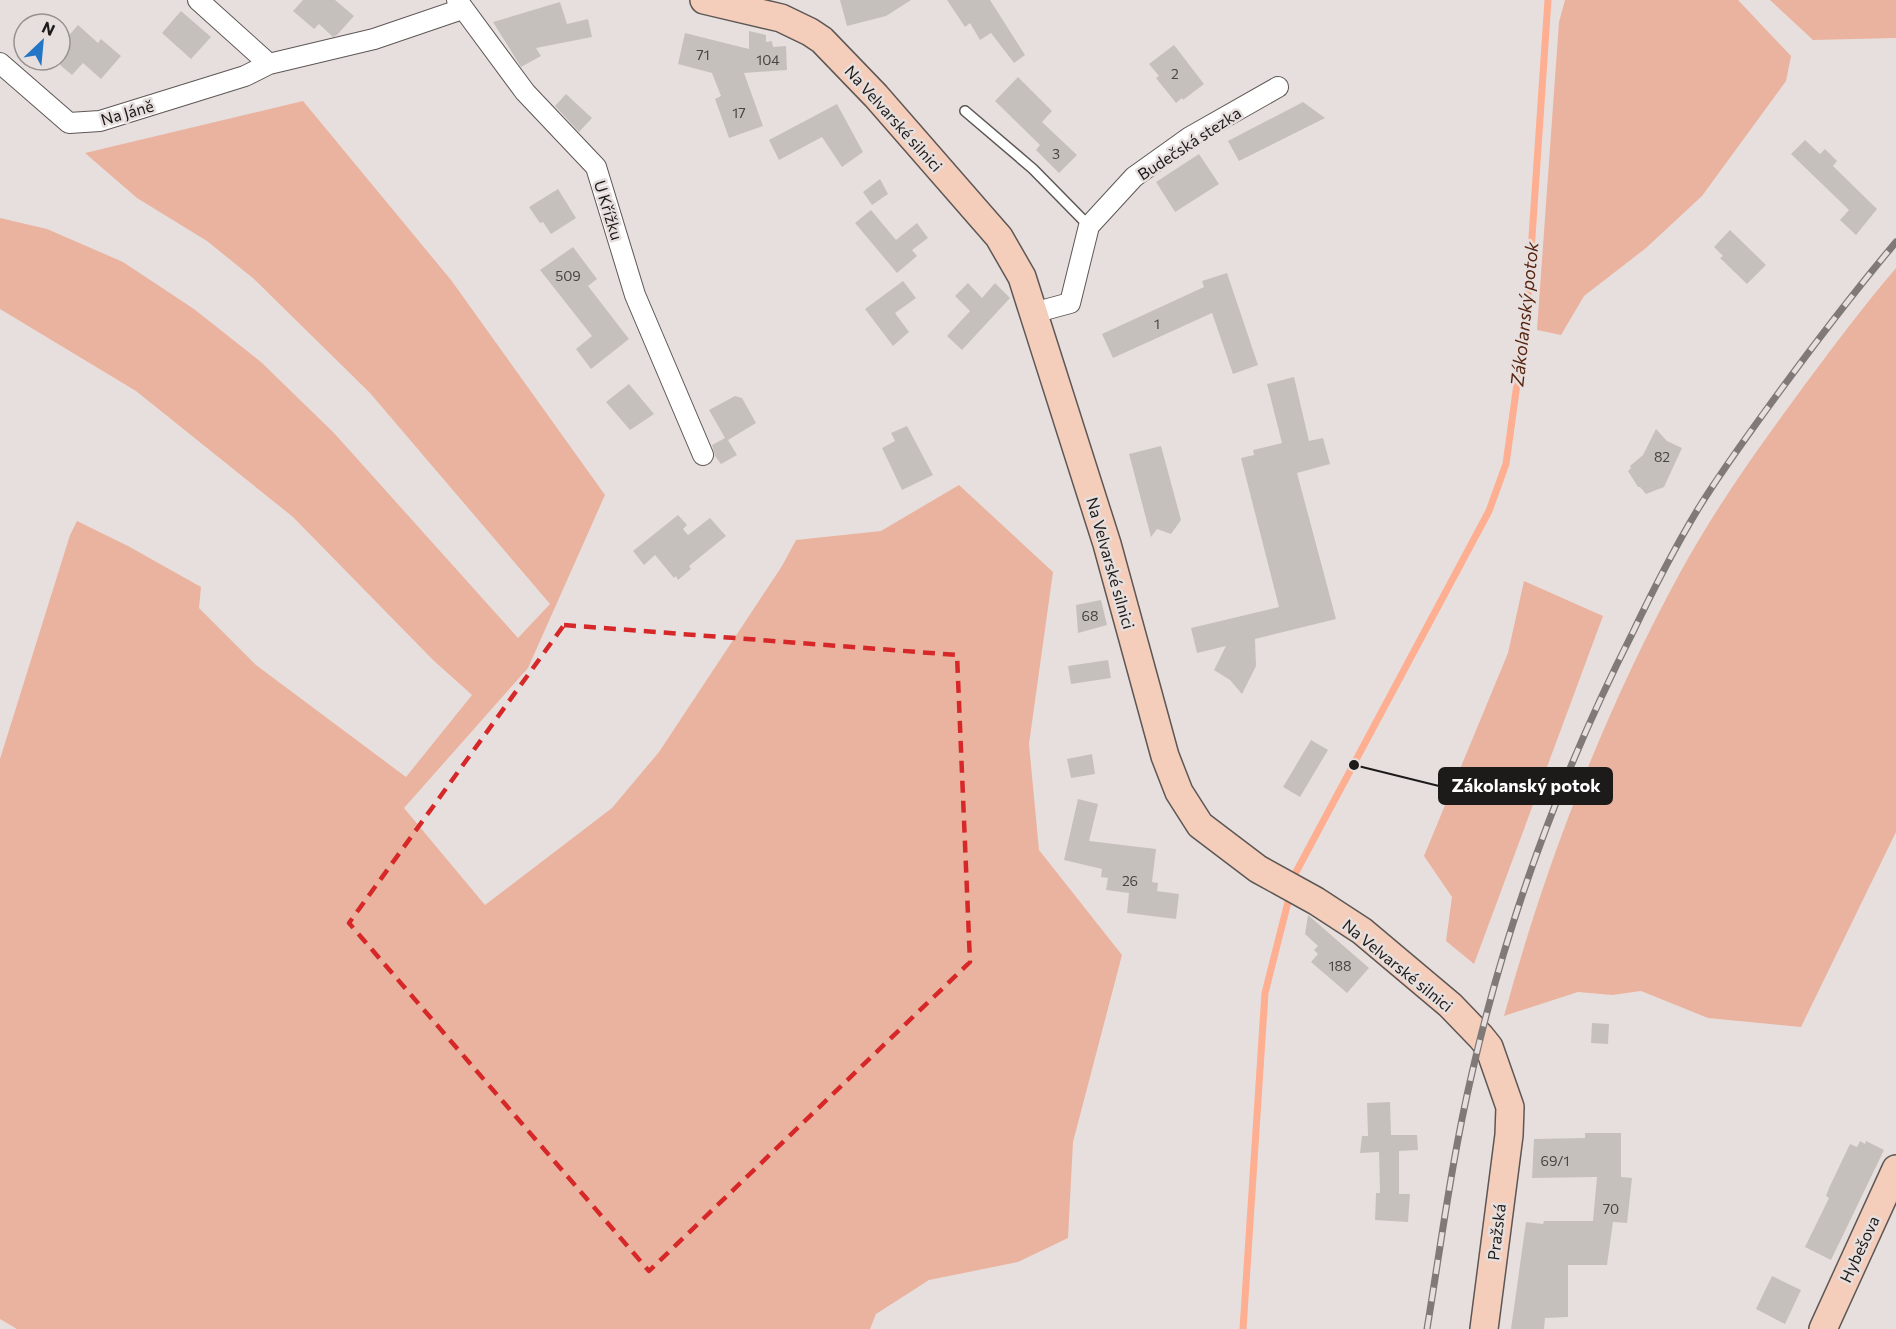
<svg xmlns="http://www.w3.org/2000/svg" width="1896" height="1329" viewBox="0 0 1896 1329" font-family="Commissioner,sans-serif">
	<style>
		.green { fill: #eab39f }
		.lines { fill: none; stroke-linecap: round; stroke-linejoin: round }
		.stream { stroke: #feae91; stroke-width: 7 }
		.building { fill: #c6c0bd }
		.lane-casing { stroke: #5d5755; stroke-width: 12 }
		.street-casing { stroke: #5d5755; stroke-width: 22 }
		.secondary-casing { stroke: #5d5755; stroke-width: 30 }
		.lane { stroke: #fff; stroke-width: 9 }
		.street { stroke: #fff; stroke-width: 20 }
		.secondary { stroke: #f4cdbb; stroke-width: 27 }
		.rail-casing { stroke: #7f7a78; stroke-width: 7 }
		.rail { stroke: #e7dfdd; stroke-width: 4.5; stroke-dasharray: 14; stroke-linecap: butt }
		.marked { fill: none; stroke: #d62828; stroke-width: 4.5; stroke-dasharray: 12 8; stroke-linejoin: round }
		.labels { text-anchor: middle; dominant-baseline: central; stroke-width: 5; stroke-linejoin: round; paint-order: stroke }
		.number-label { font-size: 14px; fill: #474443 }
		.street-label { font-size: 16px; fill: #1d1b1a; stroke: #e7dfdd }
		.water-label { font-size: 18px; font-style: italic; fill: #572512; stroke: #e7dfdd }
		.leader { fill: none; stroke: #1d1b1a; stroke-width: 2 }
		.callout-dot { fill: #1d1b1a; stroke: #e7dfdd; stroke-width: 2 }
		.callout { fill: #1d1b1a; stroke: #1d1b1a; stroke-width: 2 }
		.callout-label { font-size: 18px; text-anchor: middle; font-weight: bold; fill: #fff }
	</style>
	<rect width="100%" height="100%" fill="#e7dfdd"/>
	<path class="green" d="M1565,0H1738L1791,56L1786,81L1702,196L1646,248L1584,296L1561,335L1537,330L1559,22Z
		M1770,0H1896V38L1813,40Z
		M303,101L451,280L605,495L528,668L404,808L485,905L612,808L659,752L782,566L796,540L881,531L959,485L1053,572L1029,744L1039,850L1122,955L1073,1142L1068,1238L1018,1262L929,1280L876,1314L870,1329H17L0,1319V759L70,535L77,521L128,546L201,587L199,608L256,665L406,777L472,695L433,660L293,517L136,391L0,309V218L47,229L123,262L194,309L261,362L334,433L518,638L550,604L370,393L254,279L207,241L137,198L85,153Z
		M1896,268V832L1801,1027L1708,1018L1641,991L1612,995L1578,992L1504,1016C1546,862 1604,712 1681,571C1714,511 1753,455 1793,401C1826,356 1860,310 1896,268Z
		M1524,581L1603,616L1474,964L1446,941L1452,897L1424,856L1508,653Z"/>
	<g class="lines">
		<path class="stream" d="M1294,881L1295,874L1489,511L1506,464L1527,311L1548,0
			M1243,1329L1265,993L1290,894"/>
	</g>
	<path class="building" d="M303,0H335L354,16L337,35L333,37L319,24L314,29L293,11Z
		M840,0H911L886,16L847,26Z
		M947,0H990L1025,55L1014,63L991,33L980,40L970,23L965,27Z
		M560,2L567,24L588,19L592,37L536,48L541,56L521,67L493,22Z
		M181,11L211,37L191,59L162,33Z
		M78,25L98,43L101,39L121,56L101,79L83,63L72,75L60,65V46Z
		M749,31L766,35V42L772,41L773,47L786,46L787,70L744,73L763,126L729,138L715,99L721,96L712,73L678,64L685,33L749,49Z
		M1174,45L1204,84L1183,100L1182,98L1176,103L1156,78L1159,76L1149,64Z
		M1018,77L1052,111L1042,122L1077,155L1059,173L1036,150L1040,145L995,101Z
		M566,94L592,118L579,132L555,106Z
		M1303,102L1325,118L1239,161L1228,141Z
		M837,104L863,152L842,167L822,137L779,160L769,140Z
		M1805,140L1820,154L1825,149L1837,161L1833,166L1877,209L1856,235L1840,220L1849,210L1791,154Z
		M1199,154L1219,184L1175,212L1156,182Z
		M880,179L888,194L872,205L863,192Z
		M558,189L576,218L551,234L543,222L540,223L529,207Z
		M871,210L896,240L917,223L928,238L912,250L917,256L897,273L855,223Z
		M1730,230L1766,265L1747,284L1720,258L1723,256L1714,247Z
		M573,247L597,279L588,286L629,339L591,369L576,349L592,336L540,270Z
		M1227,273L1258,365L1233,374L1212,313L1113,358L1102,334L1204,287L1202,281Z
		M903,281L916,298L895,313L909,332L893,346L865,309Z
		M968,283L982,298L995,283L1010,298L962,350L947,336L970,311L955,296Z
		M1294,377L1309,441L1323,438L1330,464L1297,473L1336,619L1255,639L1256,666L1242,694L1230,680L1214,670L1226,646L1197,653L1191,628L1279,607L1241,458L1254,455L1253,450L1282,443L1267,384Z
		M629,384L654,414L630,430L606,402Z
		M735,396L742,398L756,423L728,440L737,455L721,464L715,456L712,445L725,438L709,410Z
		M907,426L933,475L902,490L882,448L895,441L891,433Z
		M1656,429L1667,441L1682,448L1664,487L1646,494L1640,487H1638L1628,471L1631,468L1630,466L1643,455Z
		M1161,446L1181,520L1171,534L1157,529L1151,537L1129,454Z
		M678,515L687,525L683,529L688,535L710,518L726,536L689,566L691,569L678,580L676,576L674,578L655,555L644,565L633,551Z
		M1101,600L1107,625L1078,633L1076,605Z
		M1108,660L1111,678L1071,684L1068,666Z
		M1311,740L1328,750L1300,797L1283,787Z
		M1092,754L1095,774L1071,778L1067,759Z
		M1078,799L1098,804L1089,841L1156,849L1152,882L1158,883L1157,891L1179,894L1176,919L1127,913L1129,893L1106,890L1108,878L1101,877L1102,869L1064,860Z
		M1308,915L1369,968L1347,993L1311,962L1318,954L1314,950L1318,946L1305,934Z
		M1592,1023L1609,1024L1608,1044L1591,1043Z
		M1390,1102L1391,1135H1417L1418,1150L1399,1151V1194H1410L1408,1222L1375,1220L1376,1193H1380L1379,1152L1360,1153L1362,1136H1368L1367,1103Z
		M1585,1133H1621V1177L1632,1178L1627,1223L1613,1222L1607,1265H1568V1317L1545,1318L1544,1329H1511L1526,1222L1543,1224L1544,1221H1593L1597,1177L1532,1178L1534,1139L1585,1138Z
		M1860,1141L1865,1144L1866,1141L1884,1150L1831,1260L1805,1247L1829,1198L1826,1196L1829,1188L1850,1144L1857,1147Z
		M1772,1276L1801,1290L1785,1324L1756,1309Z"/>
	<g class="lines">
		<defs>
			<path id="lane" d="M965,111L1033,169L1089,226"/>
			<path id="street" d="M198,0L269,64
				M457,0L525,92L596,167L635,295L703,455
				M0,63L69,123L100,121L245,76L269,64L374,39L462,9
				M1033,313L1070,303L1089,226L1134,177L1190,137L1278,87"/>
			<path id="secondary" d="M704,0L781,18L810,32L822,40L876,96L999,237L1022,277L1107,544L1165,756L1179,792L1200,825L1258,869L1316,901L1362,931L1450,1005L1481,1037L1489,1047L1510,1107L1509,1135L1484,1329
				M1823,1329L1896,1169"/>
		</defs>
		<use href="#lane" class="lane-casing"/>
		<use href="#street" class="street-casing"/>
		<use href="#secondary" class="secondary-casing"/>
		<use href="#lane" class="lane"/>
		<use href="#street" class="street"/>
		<use href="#secondary" class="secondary"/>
		<defs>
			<path id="rail" d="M1427,1329C1441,1244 1452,1158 1472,1073C1507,920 1562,772 1633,632C1653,590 1674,549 1698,509C1722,470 1750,432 1777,395C1815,343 1854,292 1896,242"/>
		</defs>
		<use href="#rail" class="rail-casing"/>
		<use href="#rail" class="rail"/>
	</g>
	<path class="marked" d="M564,625L957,655L970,962L649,1271L349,923Z"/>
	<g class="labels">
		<g class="number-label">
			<text x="703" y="54">71</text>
			<text x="768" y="59">104</text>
			<text x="1175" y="73">2</text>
			<text x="739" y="112">17</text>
			<text x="1056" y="153">3</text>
			<text x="568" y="275">509</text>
			<text x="1157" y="323">1</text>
			<text x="1662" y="456">82</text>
			<text x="1090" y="615">68</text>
			<text x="1130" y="880">26</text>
			<text x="1340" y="965">188</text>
			<text x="1555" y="1160">69/1</text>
			<text x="1611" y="1208">70</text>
		</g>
		<g class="street-label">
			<text transform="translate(127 112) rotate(-16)">Na Jáně</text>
			<text transform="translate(894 118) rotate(48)">Na Velvarské silnici</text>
			<text transform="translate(1189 143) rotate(-33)">Budečská stezka</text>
			<text transform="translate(609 210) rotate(73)">U Křížku</text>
			<text transform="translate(1111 563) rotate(74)">Na Velvarské silnici</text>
			<text transform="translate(1398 965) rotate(39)">Na Velvarské silnici</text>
			<text transform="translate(1496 1232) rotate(-83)">Pražská</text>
			<text transform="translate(1859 1249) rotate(-65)">Hybešova</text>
		</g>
		<g class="water-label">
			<text transform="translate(1524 314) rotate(-84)">Zákolanský potok</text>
		</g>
	</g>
	<path class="leader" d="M1354 765L1439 786"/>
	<circle class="callout-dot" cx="1354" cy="765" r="6"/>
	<rect class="callout" x="1439" y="768" width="173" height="36" rx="6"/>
	<g class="callout-label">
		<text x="1526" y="792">Zákolanský potok</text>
	</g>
	<g transform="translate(42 42) rotate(26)"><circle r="28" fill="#e7dfdd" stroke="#96918f" stroke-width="1.5"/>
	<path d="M0-4.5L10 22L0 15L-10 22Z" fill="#2376c5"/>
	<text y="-9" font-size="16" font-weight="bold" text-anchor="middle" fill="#1d1b1a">N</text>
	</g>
</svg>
